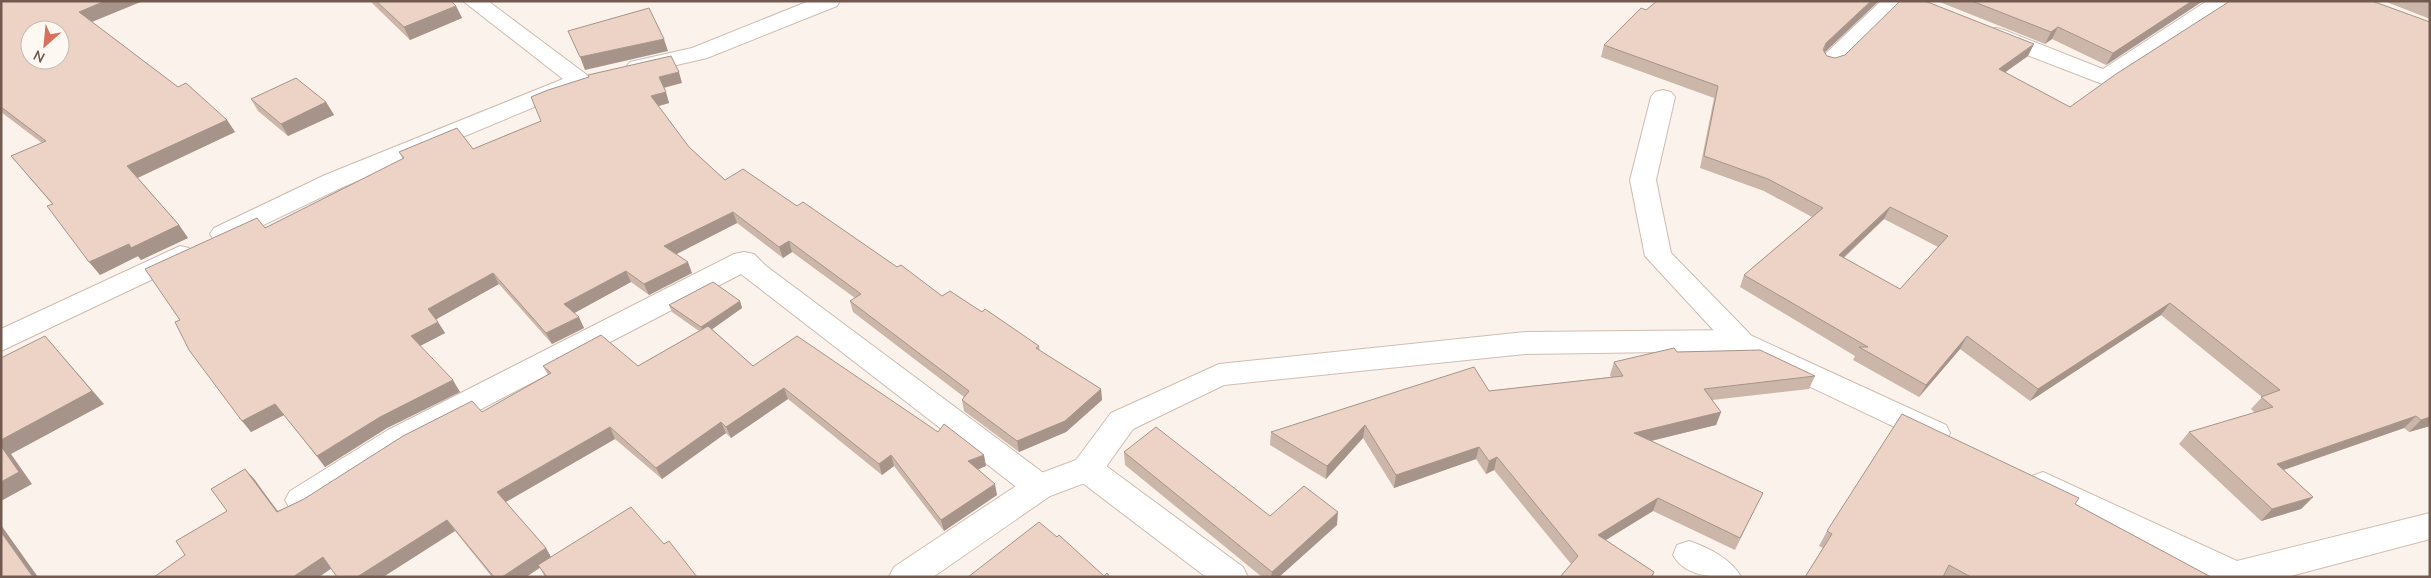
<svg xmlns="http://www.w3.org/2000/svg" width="2431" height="578" viewBox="0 0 2431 578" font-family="'Nunito Sans',sans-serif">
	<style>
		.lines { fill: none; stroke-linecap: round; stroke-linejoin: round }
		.street-casing { stroke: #ccbbb1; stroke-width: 2 }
		.secondary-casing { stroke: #d0bdb2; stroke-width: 2 }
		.street { fill: #fff; fill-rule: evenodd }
		.secondary { fill: #fff; fill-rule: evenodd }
		.wall { fill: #ccb5a9; fill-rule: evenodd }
		.shaded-wall { fill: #a6948a }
		.building { fill: #edd3c5; stroke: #a6948a; fill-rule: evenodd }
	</style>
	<rect width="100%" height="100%" fill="#fbf3eb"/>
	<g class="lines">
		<defs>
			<path id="street" d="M463,1H488L587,75L591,80L587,85L578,87L575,90L343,187L232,240L223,243L214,240L210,234L214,228L325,175L563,79Z
				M809,1H840L837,6L707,58L638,74L630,72L626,67L630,62L692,48Z
				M1881,1H1905L1839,66L1831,68L1823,66L1820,61L1823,56Z
				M2207,1H2233L2230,6L2113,83L2105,85L1988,40L1985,35L1988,30L1996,28L2004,30L2103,69Z
				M1663,90L1671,92L1675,97L1656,180L1671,253L1749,333L1753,340L1749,347L1739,350L1729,347L1645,256L1630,180L1651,97L1655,92Z
				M180,246L189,248L193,255L189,262L1,351V329Z
				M744,252L754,254L766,266L1050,478L1055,487L1050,496L1039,500L1028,496L741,274L410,446L312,509L301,513L290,509L285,500L290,491L388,430L734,254Z
				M1087,457L1098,460L1243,567L1248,577H1206L1076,478L1071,469L1076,460Z
				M1689,541C1707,547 1732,559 1741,577C1714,577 1686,578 1673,555L1677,545Z"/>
			<path id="secondary" d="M1739,330L1946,425L1950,433L1946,441L1935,445L1924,441L1735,351L1525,354L1224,385L1133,429L1098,478L1050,496L933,577H889L894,567L1028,478L1076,460L1111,413L1219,364L1525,332Z
				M2043,472L2237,561L2430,513V539L2287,577H2204L2032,494L2027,485L2032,476Z"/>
		</defs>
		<use href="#street" class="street-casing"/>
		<use href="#secondary" class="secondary-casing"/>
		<use href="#street" class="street"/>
		<use href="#secondary" class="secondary"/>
	</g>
	<path class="wall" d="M1,1L92,22L178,87L227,120L235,132L138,178L179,225L188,238L141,260L138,256L100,275L52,204L11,156L42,143L1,112Z
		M371,1H451L456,6L462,18L410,40L373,4Z
		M1937,1H2203L2106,65L2052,39L2045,44Z
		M2384,1H2430V19Z
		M1646,10L1824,52L1827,56L1835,58L2028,56L2005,72L2430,426L2409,432L2404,428L2284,470L2313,497L2301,509L2261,521L2179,444L2189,432L2255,413L2251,409L2262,397L2161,315L2030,401L1960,349L1919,397L1853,360L1855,356L1740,287L1744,275L1812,217L1764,191L1700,168L1714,98L1601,57L1604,45ZM1884,219L1938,247L1900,289L1844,258Z
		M682,83L664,88L669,103L658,106L689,147L725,180L797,206L897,267L942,296L982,312L1039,346L1040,351L1101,389L1102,400L1066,432L1019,452L964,411L962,400L964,397L853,312L850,301L855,298L792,252L783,258L737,223L676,254L692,273L649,295L631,282L574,313L584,328L552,344L499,284L436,319L445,333L420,346L460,392L387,428L325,467L284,415L251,432L180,320L265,228L403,159L399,152L473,149L541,121Z
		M251,99L326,102L334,115L288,136L258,111Z
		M740,301L742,308L712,329L753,366L986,466L977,469L997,495L944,531L894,466L882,475L788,399L731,438L726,433L662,479L615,439L506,502L546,548L551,557L664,544L697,577H545L540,568L526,577H492L455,531L383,577H337L331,568L319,577L185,555L227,511L245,469L278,511L304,499L482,412L548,375L543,366H638L699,331L672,312L669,305Z
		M1677,352L1815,376L1809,389L1712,400L1721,412L1716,425L1651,441L1763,493L1735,550L1653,511L1605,540L1654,572L1653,577H1560L1571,564L1494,470L1486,474L1476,459L1394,488L1363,438L1326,479L1270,445L1271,432L1489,391L1611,377L1610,375L1614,362Z
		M1124,452L1270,516L1337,525L1279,577H1262L1125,465Z
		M2075,504L2211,577H1805L1823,548L1819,546L1827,531Z"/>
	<path class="shaded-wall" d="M105,1H143L87,24L79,12Z
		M1871,1H1879L1822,55L1826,43Z
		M2192,1H2203L2106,65L2113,53Z
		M456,6L462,18L410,40L404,27Z
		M2058,27L2052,39L2045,44L2051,32Z
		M664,39L668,51L585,70L580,57Z
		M2034,44L2028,56L1993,81L1999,69Z
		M679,72L682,83L663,88L659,77Z
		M666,92L669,103L655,107L651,96Z
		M326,102L334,115L288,136L281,124Z
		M227,120L235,132L137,178L127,166Z
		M1890,207L1884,219L1833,267L1839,255Z
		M733,212L737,223L669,258L664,246Z
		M179,225L188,238L141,260L138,256L100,275L89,262L129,244Z
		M789,241L792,252L783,258L779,247Z
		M688,262L692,273L649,295L644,284Z
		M626,271L631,282L569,316L564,304Z
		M493,273L499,284L435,320L428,309Z
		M740,301L742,308L704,335L701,327Z
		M2170,303L2161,315L2030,401L2038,389Z
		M579,317L584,328L552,344L546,333Z
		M438,322L445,333L418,347L411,336Z
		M45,336L104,404L11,454L32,484L1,501V440Z
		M1967,336L1960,349L1919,397L1926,385Z
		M453,380L460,392L387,428L325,467L317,456L380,417Z
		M784,388L788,399L731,438L726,427Z
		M1101,389L1102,400L1066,432L1019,452L1017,441Z
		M275,404L284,415L251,432L242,421Z
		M1721,412L1716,425L1630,446L1634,433Z
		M2416,416L2404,428L2266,476L2277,464Z
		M2430,417V426L2409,432L2421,420Z
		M721,422L726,433L662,479L656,468Z
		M1365,425L1363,438L1326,479L1327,466Z
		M610,427L615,439L504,503L497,492Z
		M1479,447L1476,459L1394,488L1396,475Z
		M891,455L894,466L882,475L879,464Z
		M984,455L986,466L970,473L968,461Z
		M1497,457L1494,470L1486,474L1489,461Z
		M245,469L255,480L286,523L277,512Z
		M995,484L997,495L944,531L941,520Z
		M2313,497L2301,509L2261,521L2272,509Z
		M1658,498L1653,511L1593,548L1598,535Z
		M1338,512L1337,525L1279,577H1271L1272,572Z
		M447,520L455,531L383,577H357Z
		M1,525L38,577H33L1,532Z
		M546,548L552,559L526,577H502Z
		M323,557L332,568L319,577H293Z"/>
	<path class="building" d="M1,1H105L79,12L178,87L186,83L227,120L127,166L179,225L131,248L129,244L89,262L47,206L53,204L11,156L46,141L1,107ZM30,30H60V60H30Z
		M376,1H451L456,6L404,27Z
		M1657,1H1871L1826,43L1823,50L1827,56L1835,58L1845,55L1900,1H1925L2034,44L1999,69L2070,107L2116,74L2230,1H2372L2430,22V417L2421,420L2416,416L2277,464L2313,497L2272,509L2189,432L2273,407L2261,397L2280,390L2170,303L2038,389L1967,336L1926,385L1859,347H1868L1744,275L1823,208L1768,179L1704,156L1718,86L1604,45L1641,8L1646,10ZM1890,207L1948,236L1900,289L1839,255Z
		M1972,1H2192L2113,53L2058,27L2051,32Z
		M649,8L664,39L580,57L568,31Z
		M671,56L679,72L659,77L666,92L651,96L689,147L725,180L743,169L797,206L803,202L897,267L901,265L942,296L950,291L982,312L985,309L1039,346L1036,348L1101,389L1065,421L1017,441L962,400L969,391L850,301L861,294L789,241L779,247L733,212L664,246L688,262L644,284L626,271L564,304L579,317L546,333L493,273L428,309L438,322L411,336L453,380L380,417L317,456L275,404L242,421L189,350L175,322L180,320L145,269L257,218L265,228L404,158L399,152L457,128L473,149L541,121L531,97L548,90L589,77L588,75Z
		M296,78L326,102L281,124L251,99Z
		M713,282L740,301L701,327L669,305Z
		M708,326L753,366L797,336L938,432L944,424L984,455L968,461L995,484L941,520L891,455L879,464L784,388L726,427L721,422L656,468L610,427L497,492L546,548L502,577H494L447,520L357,577H337L323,557L293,577H154L185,555L176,541L227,511L211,489L245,469L277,512L304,499L403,436L472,401L482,412L551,373L543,366L601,335L638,366Z
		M45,336L92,391L1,440V358Z
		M1674,348L1677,352L1760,350L1815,376L1704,389L1721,412L1634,433L1763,493L1740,538L1658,498L1598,535L1654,572L1651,577H1560L1578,556L1497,457L1489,461L1479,447L1396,475L1365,425L1327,466L1271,432L1474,367L1489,391L1623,376L1614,362Z
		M1902,414L2079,498L2075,504L2211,577H1971L1949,565L1943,577H1805L1832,534L1827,531Z
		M1156,427L1270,516L1304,486L1338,512L1272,572L1124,452Z
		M1,446L19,472L1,482Z
		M631,507L664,544L669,541L697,577H547L538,565Z
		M1039,522L1057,537L1059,535L1104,576L1107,573L1110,577H968Z
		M1,532L33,577H1Z"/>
	<rect width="2431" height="578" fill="none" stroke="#735a50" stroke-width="5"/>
	<g transform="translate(45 45) rotate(207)"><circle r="24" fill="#fdf8f1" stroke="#c6b9b1"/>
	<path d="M0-4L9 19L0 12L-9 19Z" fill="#d7715d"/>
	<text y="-8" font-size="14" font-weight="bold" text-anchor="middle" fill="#735a50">N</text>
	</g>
</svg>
